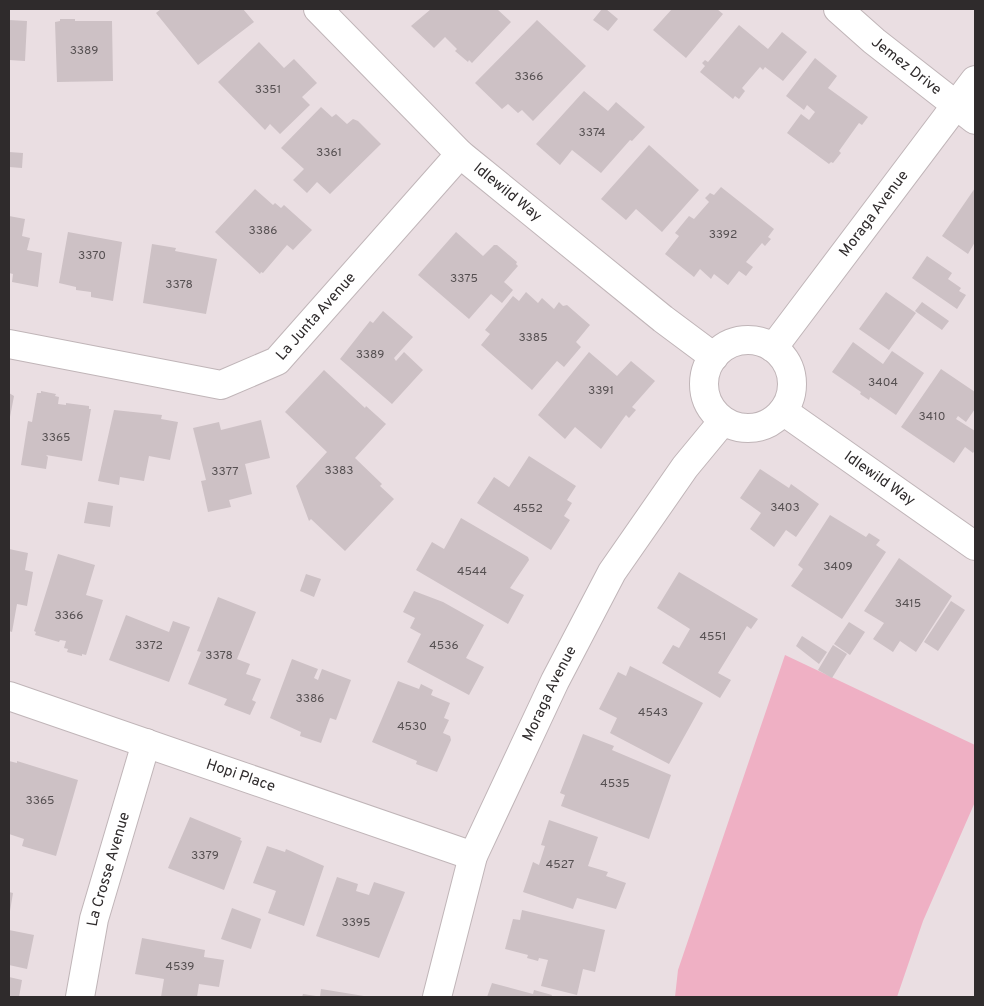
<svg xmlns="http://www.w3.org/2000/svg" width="984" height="1006" viewBox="0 0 984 1006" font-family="Overpass,sans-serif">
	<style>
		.green { fill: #efb0c4 }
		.building { fill: #cdc1c5 }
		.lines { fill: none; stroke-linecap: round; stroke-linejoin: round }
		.street-casing { stroke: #c0b5b8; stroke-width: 30 }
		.secondary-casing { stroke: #c0b5b8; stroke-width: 30 }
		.street { stroke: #fff; stroke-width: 28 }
		.secondary { stroke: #fff; stroke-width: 28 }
		.labels { text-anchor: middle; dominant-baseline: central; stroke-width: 4; stroke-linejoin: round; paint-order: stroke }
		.number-label { font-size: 12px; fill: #565052 }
		.street-label { font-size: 15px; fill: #2f2b2c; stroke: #f8ebef }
	</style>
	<rect width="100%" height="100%" fill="#eadee2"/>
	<path class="green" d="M785,655L975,745V802L923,921L897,997H675L678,970Z"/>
	<path class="building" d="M161,9H243L254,22L198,65L156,13Z
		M431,9H497L511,22L472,63L469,60L468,62L455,51L457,49L445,37L434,48L411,26Z
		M602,9H606L618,19L608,31L593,20Z
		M672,9H717L723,14L686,58L653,30Z
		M60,19H75V21H112L113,81L57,82L55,22L60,21Z
		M9,20L27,21L25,61L9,60Z
		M537,20L586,66L533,121L522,110L518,113L508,104L502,109L475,83Z
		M739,25L768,49L782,32L807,52L783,81L765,67L763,70L760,67L742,88L745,91L739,99L735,96L733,99L700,72L705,66L702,63L705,60L708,62Z
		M259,42L284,68L294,59L317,83L302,97L310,105L280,134L270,124L265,130L218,82Z
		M815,58L837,76L828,88L868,117L862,125L859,123L839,151L841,153L833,163L831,162L829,164L787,133L801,114L809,120L815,112L807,105L804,110L786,96Z
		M584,91L608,111L616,102L645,127L632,141L630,140L601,173L572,150L560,165L536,144Z
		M321,107L332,117L336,114L347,124L353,119L358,121L381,144L330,194L317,182L307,193L293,180L304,169L281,148Z
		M649,145L699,190L662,232L636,209L626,220L601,199Z
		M9,152L23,153L22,168L9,167Z
		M721,187L774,229L768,237L771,239L765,246L762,243L746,262L753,267L746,276L739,271L728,285L714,274L711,279L700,269L694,277L665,254L679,236L675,233L689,216L694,219L709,202L705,198L710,193L714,195Z
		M975,188V242L968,254L942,236Z
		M255,189L273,205L275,203L281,208L284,205L312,230L293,250L287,245L263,273L261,272L260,274L215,232Z
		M9,216L25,219L22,236L30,238L27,250L42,253L38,287L12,282L13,274L9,273Z
		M68,232L122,242L113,301L91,297V292L76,290V287L59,283Z
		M456,232L483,256L494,245H497L517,262L516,264L518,266L504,282L513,290L502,303L491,294L469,319L418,275Z
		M152,244L176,248L175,251L217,259L206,314L143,303Z
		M927,256L952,273L948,279L961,288L959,291L966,295L957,309L912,278Z
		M526,292L538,303L542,298L554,309L559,302L563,306L567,305L590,325L576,342L581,347L564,367L557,361L532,390L481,345L490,334L485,330L513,296L519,301Z
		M886,292L916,313L889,350L859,329Z
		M922,302L949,321L942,330L915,311Z
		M383,311L413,337L394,358L396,361L404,352L423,370L392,404L340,359L370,321L373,323Z
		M853,342L883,364L892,351L924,373L896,415L870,397L869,400L860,394L861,392L832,372Z
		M589,352L617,376L631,361L655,381L632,407L636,410L629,418L626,415L601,449L575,427L565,439L538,415Z
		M941,369L975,392V409L966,422L958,416L956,419L975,431V450L973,453L965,447L954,463L901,427Z
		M324,370L365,408L366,406L386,424L355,458L382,484L380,486L394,499L345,551L311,519L309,521L296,486L327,452L285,412Z
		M41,391L56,394L55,396L59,397L58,404L66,405V403L89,406V409H91L82,461L46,455L48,457L46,469L21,465L28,421L32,422L37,393H41Z
		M9,393L14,396L10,417H9Z
		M114,410L162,415L161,419L178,422L170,460L149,456L144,481L120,477L119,485L98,481Z
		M261,420L270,458L245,464L252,494L229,500L231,507L208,512L201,481L206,480L193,428L219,422L221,430Z
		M529,456L576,486L567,500L572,503L564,516L570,520L551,550L477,503L494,477L509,487Z
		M760,469L789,488L791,484L819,504L796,537L786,530L774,547L750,529L761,513L740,498Z
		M88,502L113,506L110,527L84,523Z
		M830,515L866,537L869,533L880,540L876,545L886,552L842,619L791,586L803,569L798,565Z
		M461,518L528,557L529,560L510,588L524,595L508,624L416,570L432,542L444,549Z
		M9,549L28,553L25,570L33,572L27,606L17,604L12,632L9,631Z
		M58,554L95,565L86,595L103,600L86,655L82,654V656L67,652L68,649L64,648L66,641L60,640L59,642L35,635L36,632L34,631Z
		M899,558L952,596L916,652L900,641L893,652L873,639L884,623L864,611Z
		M679,572L758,619L751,629L747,626L718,673L731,680L720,698L662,663L673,645L679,648L690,629L657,608Z
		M306,574L321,579L314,597L300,591Z
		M414,591L443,602L484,625L466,658L484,667L469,695L407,662L421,634L410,628L415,618L403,612Z
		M218,597L256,612L237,659L250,664L246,674L261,679L252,700L256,702L250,715L224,705L227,699L188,684L201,652L197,651Z
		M951,601L965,610L938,651L924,642Z
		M126,615L169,632L173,621L190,627L169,682L109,660Z
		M849,622L865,632L850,655L834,644Z
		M802,636L827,652L819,664L796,646Z
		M833,645L847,654L832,678L818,670Z
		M292,659L318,669L314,678L318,680L322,669L351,680L336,720L330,718L321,743L300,736L301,732L270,718Z
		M630,666L703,703L669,764L610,733L617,718L599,709L618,672L626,676Z
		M398,681L419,689L421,684L433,690L431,695L450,703L444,718L449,720L443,733L450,736L451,740L437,772L416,764L417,761L372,742Z
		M583,734L614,746L612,750L671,775L649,839L561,806L565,795L560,793Z
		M9,761L17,763V761L78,780L56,856L22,846L24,839L9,834Z
		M190,817L241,838L240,840L242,841L224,890L168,868Z
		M549,820L598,837L588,866L608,872L606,876L626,883L616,909L577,898L573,909L523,892L533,862L539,865L545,846L541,845Z
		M267,846L285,852L286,849L324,866L304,926L268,913L276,891L253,883Z
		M337,877L358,884L356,891L369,895L374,882L405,892L379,958L316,936Z
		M9,892L13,893L10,911H9Z
		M232,908L261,919L251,949L221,939Z
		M522,910L605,930L595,972L583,969L577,995L541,986L548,960L539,958L538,961L527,958L528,955L505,949L513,919L520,920Z
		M9,930L34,935L27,969L9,965Z
		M142,938L205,950L204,957L224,960L219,987L199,984L197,997H161L164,979L135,974Z
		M9,977L22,980L19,997H9Z
		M492,983L533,994L534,990L552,995L551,997H487Z
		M321,989L364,996V997H320Z
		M303,994L316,996L315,997H302Z"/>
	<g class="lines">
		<defs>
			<g id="street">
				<path id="s1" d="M318,9L460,154L663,319L714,357"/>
				<path id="s2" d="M838,9L874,41L975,120"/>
				<path id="s3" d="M9,344L221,385L277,361L460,154"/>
				<path id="s4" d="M783,411L975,546"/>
				<path id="s5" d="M9,696L473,856"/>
				<path id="s6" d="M80,997L94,919L146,743"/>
			</g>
			<g id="secondary">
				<circle cx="748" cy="384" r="44"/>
				<path id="s7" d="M773,348L975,80"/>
				<path id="s8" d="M437,997L473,856L555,681L612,572L685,467L723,421"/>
			</g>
		</defs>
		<use href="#street" class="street-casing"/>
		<use href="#secondary" class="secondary-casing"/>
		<use href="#street" class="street"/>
		<use href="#secondary" class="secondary"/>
	</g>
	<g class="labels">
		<g class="number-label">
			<text x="84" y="51">3389</text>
			<text x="529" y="77">3366</text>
			<text x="268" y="90">3351</text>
			<text x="592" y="133">3374</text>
			<text x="329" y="153">3361</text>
			<text x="263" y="231">3386</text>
			<text x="723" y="235">3392</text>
			<text x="92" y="256">3370</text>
			<text x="464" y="279">3375</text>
			<text x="179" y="285">3378</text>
			<text x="533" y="338">3385</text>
			<text x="370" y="355">3389</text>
			<text x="883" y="383">3404</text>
			<text x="601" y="391">3391</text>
			<text x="932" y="417">3410</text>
			<text x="56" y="438">3365</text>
			<text x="339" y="471">3383</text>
			<text x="225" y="472">3377</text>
			<text x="785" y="508">3403</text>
			<text x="528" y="509">4552</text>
			<text x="838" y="567">3409</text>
			<text x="472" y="572">4544</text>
			<text x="908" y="604">3415</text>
			<text x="69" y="616">3366</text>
			<text x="713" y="637">4551</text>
			<text x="149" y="646">3372</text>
			<text x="444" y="646">4536</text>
			<text x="219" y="656">3378</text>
			<text x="310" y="699">3386</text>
			<text x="653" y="713">4543</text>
			<text x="412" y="727">4530</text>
			<text x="615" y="784">4535</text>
			<text x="40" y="801">3365</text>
			<text x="205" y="856">3379</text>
			<text x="560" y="865">4527</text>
			<text x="356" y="923">3395</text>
			<text x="180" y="967">4539</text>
		</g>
		<g class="street-label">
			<text stroke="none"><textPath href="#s2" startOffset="89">Jemez Drive</textPath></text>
			<text stroke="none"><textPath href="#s1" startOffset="264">Idlewild Way</textPath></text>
			<text stroke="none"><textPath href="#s7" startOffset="168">Moraga Avenue</textPath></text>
			<text stroke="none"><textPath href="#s3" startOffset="336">La Junta Avenue</textPath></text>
			<text stroke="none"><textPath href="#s4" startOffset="118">Idlewild Way</textPath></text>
			<text stroke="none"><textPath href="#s8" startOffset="325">Moraga Avenue</textPath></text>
			<text stroke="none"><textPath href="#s5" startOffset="245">Hopi Place</textPath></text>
			<text stroke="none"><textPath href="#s6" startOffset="131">La Crosse Avenue</textPath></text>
		</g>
	</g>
	<rect width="984" height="1006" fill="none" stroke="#2f2b2c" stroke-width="20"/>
</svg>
